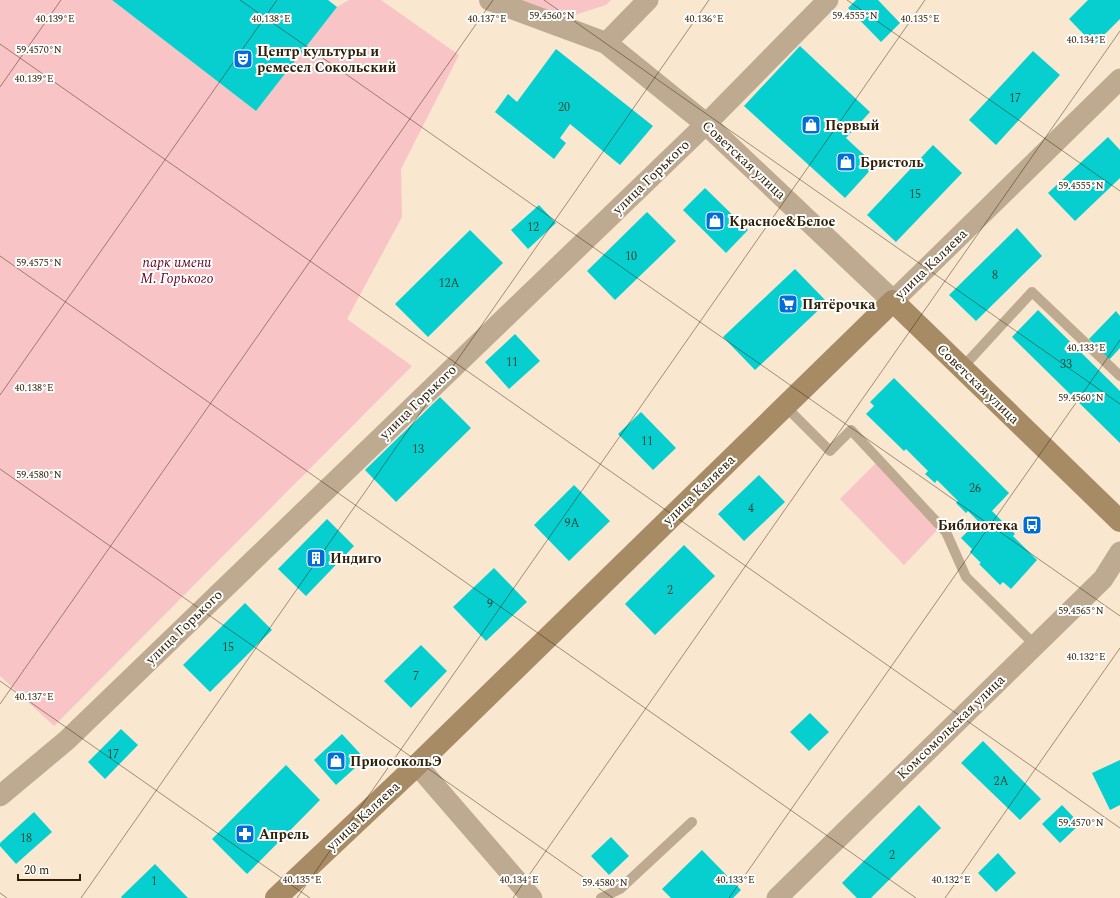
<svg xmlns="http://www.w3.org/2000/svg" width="1120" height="898" viewBox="0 0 1120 898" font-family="Spectral,serif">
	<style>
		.green { fill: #f9c4c6 }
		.building { fill: #08cfcf }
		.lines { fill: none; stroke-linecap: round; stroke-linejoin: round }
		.service { stroke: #bdaa91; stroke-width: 10 }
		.minor { stroke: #bdaa91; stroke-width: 21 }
		.tertiary { stroke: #bdaa91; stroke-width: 22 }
		.secondary { stroke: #a78b64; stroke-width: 22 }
		.ticks { fill: none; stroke: #312006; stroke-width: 1; stroke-opacity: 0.45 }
		.labels { text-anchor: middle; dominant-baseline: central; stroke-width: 4; stroke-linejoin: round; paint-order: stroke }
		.number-label { font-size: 12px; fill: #274c38 }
		.poi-label { font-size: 14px; font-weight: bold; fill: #312006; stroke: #fff; text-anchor: start }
		.street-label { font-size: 14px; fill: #312006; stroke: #fff }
		.park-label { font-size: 14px; font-style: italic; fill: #64001c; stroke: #fff }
		.ticks-label { font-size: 10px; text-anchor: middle; fill: #312006; stroke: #fff; stroke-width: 4; stroke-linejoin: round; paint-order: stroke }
	</style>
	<rect width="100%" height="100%" fill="#f9e7cf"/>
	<path class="green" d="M0,0H112L256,111L337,7L349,0H381L459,55L401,169L402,217L347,319L412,366L54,726L0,676Z
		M501,0H611L606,5L565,18Z
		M879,460L941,526L904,565L840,499Z"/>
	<path class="building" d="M112,0H328L337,7L256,111Z
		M856,0H878L900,23L881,42L848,8Z
		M1088,0H1120V19L1094,45L1069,19Z
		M800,46L870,112L846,138L875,165L845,198L744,106Z
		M556,49L653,126L620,165L570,124L560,138L566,143L554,159L495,112L508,94L517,102Z
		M1033,51L1060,75L996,145L969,120Z
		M1108,137L1120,150V178L1075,221L1048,193Z
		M933,145L962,173L896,242L867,215Z
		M705,188L748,230L726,253L683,210Z
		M539,205L556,223L528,249L511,230Z
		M647,212L676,241L615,300L587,271Z
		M1017,228L1042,256L976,321L949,295Z
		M470,230L503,263L428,337L395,304Z
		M795,269L827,302L755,370L723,337Z
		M1038,310L1120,391V443L1012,337Z
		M1116,311L1120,316V348L1109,360L1089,339Z
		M515,334L540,361L509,389L485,362Z
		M894,378L1009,493L992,511L1015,534L1013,536L1037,560L1011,589L1003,582L1000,585L979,564L981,563L970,552L972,549L961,538L978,521L968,511L966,513L956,503L958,501L937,480L935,483L925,474L928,471L906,449L904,451L866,414L874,406L870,402Z
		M440,397L471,428L396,502L365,470Z
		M641,412L676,448L653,470L618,434Z
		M759,475L785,502L744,541L718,514Z
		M574,485L610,521L569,561L534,525Z
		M327,519L354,546L306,596L278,569Z
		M684,545L715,576L655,635L625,604Z
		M494,568L527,602L486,641L453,607Z
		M245,603L272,630L210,692L183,665Z
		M421,645L447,671L411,708L384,681Z
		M810,713L829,732L809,751L790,732Z
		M121,729L138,745L105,779L88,762Z
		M342,734L365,759L336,785L314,760Z
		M983,741L1041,799L1020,820L961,763Z
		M1120,760V805L1110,810L1092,773Z
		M286,765L320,800L247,874L212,839Z
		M919,805L941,828L871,898H857L842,883Z
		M1062,805L1080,824L1060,843L1042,824Z
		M34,812L52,832L16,864L0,846V843Z
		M611,837L629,856L609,875L591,856Z
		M702,850L741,890L733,898H671L662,889Z
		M998,853L1016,873L996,892L978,873Z
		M155,864L188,898H122L121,897Z"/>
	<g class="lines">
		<path class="service" d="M962,368L1032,292L1120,376
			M785,406L830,451L851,430L946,532L966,577L1035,645
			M601,898L620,889L692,822"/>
		<path class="minor" d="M606,43L648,0
			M893,301L1120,79
			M417,765L532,898
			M0,796L67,740L706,124L828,0
			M777,898L1103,579L1120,552"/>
		<path class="tertiary" d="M490,0L606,43L706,124L893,301"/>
		<path class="secondary" d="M276,898L417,765L893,301L1120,521"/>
	</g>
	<path class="ticks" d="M240,0L1120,616M544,0L1120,404M847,0L1120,191M0,44L1120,828M0,87L61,0M0,256L916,898M0,395L277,0M0,469L613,898M0,681L310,898M0,704L493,0M0,893L7,898M81,898L709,0M297,898L925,0M513,898L1120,31M729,898L1120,340M945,898L1120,648"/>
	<defs>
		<symbol id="theatre-square" viewBox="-11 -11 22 22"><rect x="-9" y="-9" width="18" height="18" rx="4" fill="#006ed6" stroke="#fff"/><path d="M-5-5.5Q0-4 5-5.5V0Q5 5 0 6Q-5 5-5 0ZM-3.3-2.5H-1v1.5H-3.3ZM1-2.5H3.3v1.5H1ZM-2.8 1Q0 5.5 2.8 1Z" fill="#fff"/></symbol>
		<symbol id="shop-square" viewBox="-11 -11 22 22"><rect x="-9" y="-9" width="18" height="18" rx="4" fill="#006ed6" stroke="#fff"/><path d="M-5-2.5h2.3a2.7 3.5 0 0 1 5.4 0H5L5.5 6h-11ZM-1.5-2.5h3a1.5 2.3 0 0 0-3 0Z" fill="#fff"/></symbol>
		<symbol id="supermarket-square" viewBox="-11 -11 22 22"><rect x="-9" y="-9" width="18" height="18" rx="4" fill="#006ed6" stroke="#fff"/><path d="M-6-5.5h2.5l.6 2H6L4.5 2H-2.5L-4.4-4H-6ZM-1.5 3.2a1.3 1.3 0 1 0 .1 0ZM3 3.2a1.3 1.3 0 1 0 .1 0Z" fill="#fff"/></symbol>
		<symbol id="bus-square" viewBox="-11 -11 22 22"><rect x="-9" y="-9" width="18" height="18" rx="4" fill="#006ed6" stroke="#fff"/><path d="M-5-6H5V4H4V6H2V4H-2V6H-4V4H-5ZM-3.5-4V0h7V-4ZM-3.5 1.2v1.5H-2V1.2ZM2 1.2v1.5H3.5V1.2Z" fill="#fff"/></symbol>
		<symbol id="building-square" viewBox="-11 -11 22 22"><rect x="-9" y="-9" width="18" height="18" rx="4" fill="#006ed6" stroke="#fff"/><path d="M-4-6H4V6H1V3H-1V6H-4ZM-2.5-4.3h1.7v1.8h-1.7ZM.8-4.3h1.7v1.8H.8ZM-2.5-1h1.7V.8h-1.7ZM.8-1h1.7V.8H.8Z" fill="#fff"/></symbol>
		<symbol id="pharmacy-square" viewBox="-11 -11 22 22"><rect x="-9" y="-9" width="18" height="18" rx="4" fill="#006ed6" stroke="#fff"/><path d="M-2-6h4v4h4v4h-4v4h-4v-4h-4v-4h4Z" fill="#fff"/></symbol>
	</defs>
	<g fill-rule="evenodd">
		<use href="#theatre-square" x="232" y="48" width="22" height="22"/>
		<use href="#shop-square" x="800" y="114" width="22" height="22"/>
		<use href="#shop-square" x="835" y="151" width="22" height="22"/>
		<use href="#shop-square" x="704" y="210" width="22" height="22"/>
		<use href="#supermarket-square" x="777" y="293" width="22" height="22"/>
		<use href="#bus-square" x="1021" y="514" width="22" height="22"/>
		<use href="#building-square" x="305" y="547" width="22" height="22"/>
		<use href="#shop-square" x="325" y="750" width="22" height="22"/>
		<use href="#pharmacy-square" x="234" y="823" width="22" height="22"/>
	</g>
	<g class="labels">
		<g class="number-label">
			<text x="1015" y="98">17</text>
			<text x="564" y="107">20</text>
			<text x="915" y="194">15</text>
			<text x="533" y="227">12</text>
			<text x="631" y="256">10</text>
			<text x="995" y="275">8</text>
			<text x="449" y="283">12А</text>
			<text x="512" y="362">11</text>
			<text x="1066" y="364">33</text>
			<text x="647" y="441">11</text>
			<text x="418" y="449">13</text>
			<text x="975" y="488">26</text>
			<text x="751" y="508">4</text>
			<text x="572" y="523">9А</text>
			<text x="670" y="590">2</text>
			<text x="490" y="604">9</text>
			<text x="228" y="647">15</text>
			<text x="416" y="676">7</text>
			<text x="113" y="754">17</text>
			<text x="1001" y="781">2А</text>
			<text x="26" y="838">18</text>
			<text x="892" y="855">2</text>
			<text x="154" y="881">1</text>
		</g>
		<g class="poi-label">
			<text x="257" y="51">Центр культуры и<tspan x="257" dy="16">ремесел Сокольский</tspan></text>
			<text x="825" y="125">Первый</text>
			<text x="860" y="162">Бристоль</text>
			<text x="729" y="221">Красное&amp;Белое</text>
			<text x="802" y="304">Пятёрочка</text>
			<text x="1018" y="525" text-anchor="end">Библиотека</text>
			<text x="330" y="558">Индиго</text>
			<text x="350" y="761">ПриосокольЭ</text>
			<text x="259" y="834">Апрель</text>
		</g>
		<g class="street-label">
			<text transform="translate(744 160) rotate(43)">Советская улица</text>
			<text transform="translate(651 177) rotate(-44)">улица Горького</text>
			<text transform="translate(931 264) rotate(-44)">улица Каляева</text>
			<text transform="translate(978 384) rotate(44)">Советская улица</text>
			<text transform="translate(418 402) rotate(-44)">улица Горького</text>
			<text transform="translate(699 490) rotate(-44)">улица Каляева</text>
			<text transform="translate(184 627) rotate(-44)">улица Горького</text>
			<text transform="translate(951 727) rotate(-44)">Комсомольская улица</text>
			<text transform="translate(363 816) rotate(-43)">улица Каляева</text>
		</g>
		<g class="park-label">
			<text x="177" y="262">парк имени<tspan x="177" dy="16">М. Горького</tspan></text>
		</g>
	</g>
	<g class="ticks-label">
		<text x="552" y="19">59.4560°N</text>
		<text x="855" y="19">59.4555°N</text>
		<text x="55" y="22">40.139°E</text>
		<text x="271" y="22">40.138°E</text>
		<text x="487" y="22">40.137°E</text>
		<text x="704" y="22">40.136°E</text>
		<text x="920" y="22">40.135°E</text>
		<text x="1086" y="43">40.134°E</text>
		<text x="39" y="53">59.4570°N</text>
		<text x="34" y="82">40.139°E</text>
		<text x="1081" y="189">59.4555°N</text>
		<text x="39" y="266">59.4575°N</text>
		<text x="1086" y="351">40.133°E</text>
		<text x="34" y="391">40.138°E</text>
		<text x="1081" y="401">59.4560°N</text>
		<text x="39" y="478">59.4580°N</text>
		<text x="1081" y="614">59.4565°N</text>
		<text x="1086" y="660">40.132°E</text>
		<text x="34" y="700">40.137°E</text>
		<text x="1081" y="826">59.4570°N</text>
		<text x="302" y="883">40.135°E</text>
		<text x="519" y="883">40.134°E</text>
		<text x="735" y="883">40.133°E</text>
		<text x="951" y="883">40.132°E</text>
		<text x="605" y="886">59.4580°N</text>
	</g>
	<path d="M18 874v6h62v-6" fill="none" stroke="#312006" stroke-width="2"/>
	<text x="24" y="874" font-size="12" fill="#312006" stroke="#ffffff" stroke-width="3" paint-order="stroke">20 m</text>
</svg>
